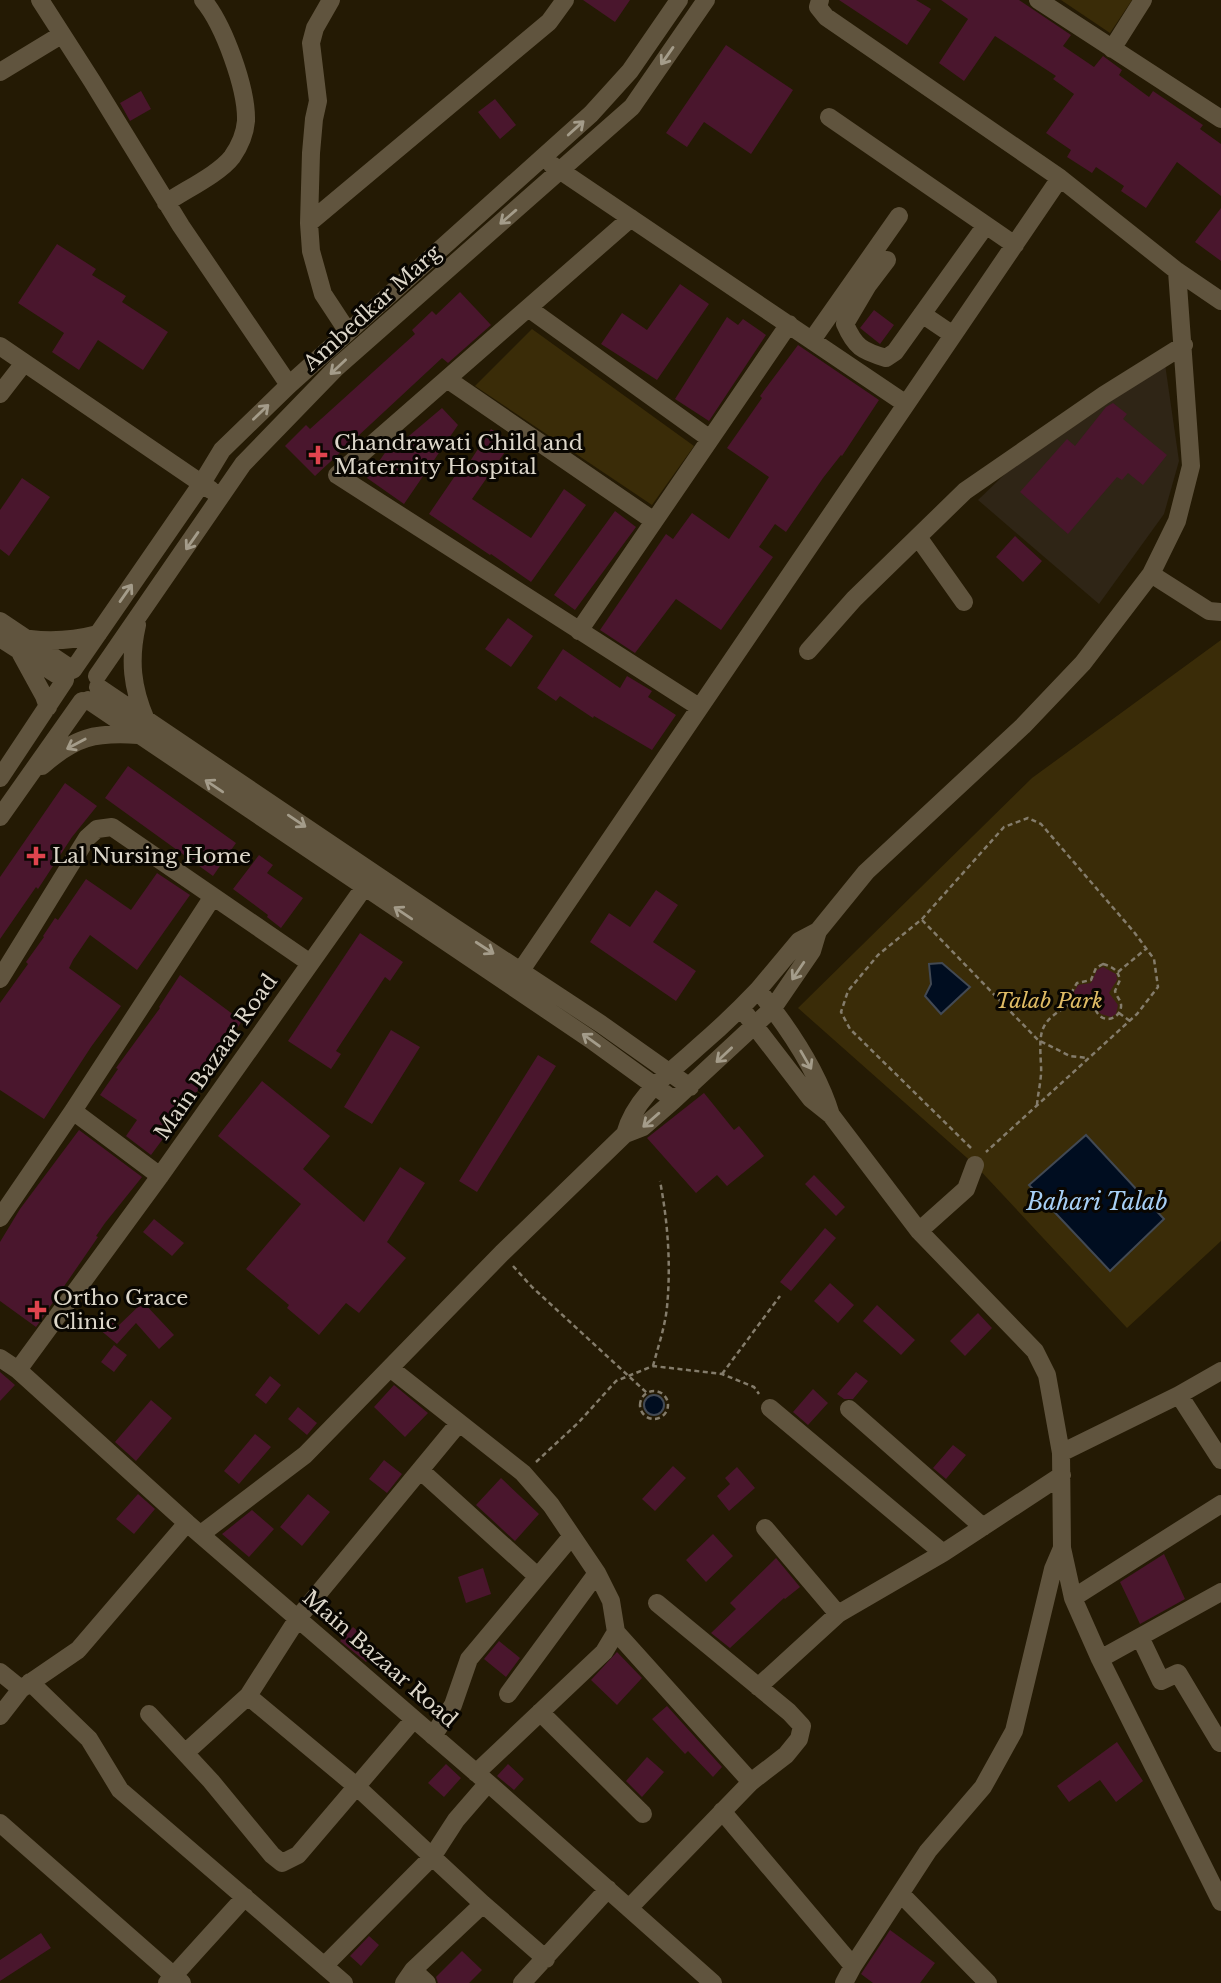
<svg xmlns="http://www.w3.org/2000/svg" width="1221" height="1983" viewBox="0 0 1221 1983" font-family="'Libre Baskerville',serif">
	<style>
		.industrial { fill: #2f2516 }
		.green { fill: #3a2c08 }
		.water { fill: #000d20; stroke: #424953; stroke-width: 2 }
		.building { fill: #4a162d }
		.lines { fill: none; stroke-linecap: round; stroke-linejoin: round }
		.path { stroke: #847c6b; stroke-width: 2.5; stroke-dasharray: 5 3.5; stroke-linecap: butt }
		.minor { stroke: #60543e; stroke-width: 18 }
		.oneway { stroke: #a49c8a }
		.health-dot { fill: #e0444e; stroke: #090601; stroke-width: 2.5 }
		.labels { text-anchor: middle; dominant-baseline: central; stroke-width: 6; stroke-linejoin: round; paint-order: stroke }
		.street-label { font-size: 21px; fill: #dcd6c9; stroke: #090601 }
		.poi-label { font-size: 21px; fill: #dcd6c9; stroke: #090601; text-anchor: start }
		.park-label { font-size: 21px; font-style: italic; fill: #dfbb65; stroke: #090601 }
		.water-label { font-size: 23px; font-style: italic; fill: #a8d0f6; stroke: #090601 }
	</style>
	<rect width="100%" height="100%" fill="#241a04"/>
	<path class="industrial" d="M1165,364L1179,461L1164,514L1099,604L978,500L1006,473Z"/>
	<path class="green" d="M1061,0H1132L1110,33Z
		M532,329L694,446L652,505L475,386Z
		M1221,640V1241L1127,1328L975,1165L798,1008L1032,778Z"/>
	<path class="water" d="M942,963L970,987L941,1014L925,996L931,984L929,964Z
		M1086,1135L1164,1219L1110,1271L1029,1185Z
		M644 1405a10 10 0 1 1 20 0a10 10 0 1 1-20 0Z"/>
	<path class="building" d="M583,0H630L615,22Z
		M839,0H916L931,9L907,45Z
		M941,0H1019L1071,35L1063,46L1094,67L1103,56L1122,70L1119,75L1149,97L1153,91L1203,125L1200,129L1221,144V196L1177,162L1146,208L1121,191L1124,186L1096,167L1092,173L1067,157L1071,150L1046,133L1074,94L1053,79L1056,76L995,36L964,81L939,63L968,19Z
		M726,45L793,90L751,154L704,122L687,147L666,133Z
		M141,91L151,109L130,121L120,103Z
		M495,99L516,125L500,139L478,112Z
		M1221,208V261L1195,242Z
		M57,244L96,269L92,275L126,296L122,302L168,332L143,370L98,340L79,370L52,352L64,333L18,303Z
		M680,284L709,304L657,380L601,344L622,313L647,330Z
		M460,292L491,325L448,363L442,358L315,476L285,446L306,425L310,429L415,334L412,330L432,311L436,315Z
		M874,310L894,325L880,344L860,328Z
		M727,317L738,325L743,319L766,335L709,421L675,399Z
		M798,345L879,400L842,456L841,455L823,478L786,532L775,524L759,547L773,557L721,630L676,599L635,653L600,630L666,534L673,539L692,513L729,539L769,477L727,448L762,398L760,396Z
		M1113,403L1127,414L1123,419L1167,455L1143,485L1128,473L1122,480L1117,477L1068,534L1020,492L1067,439L1075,446L1106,407Z
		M442,408L458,425L404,504L367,478L392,443L397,446Z
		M491,429L512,442L472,499L531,538L564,489L586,505L531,582L491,554L490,555L429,514L459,470L463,472Z
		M22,478L50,497L9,556L0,549V510Z
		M615,511L636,527L575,610L554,595Z
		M1015,536L1042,561L1023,582L996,557Z
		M508,618L533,636L511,667L485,649Z
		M563,649L620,688L627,676L652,691L648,697L676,715L652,750L594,716L593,718L560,696L556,701L537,688Z
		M128,766L236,843L213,876L105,798Z
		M65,783L97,806L72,837L38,889L36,887L0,939V877Z
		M259,855L273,865L267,873L303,898L281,928L267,917L268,915L233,889Z
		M157,873L190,895L137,970L90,935L73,960L69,968L121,1006L91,1047L44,1119L0,1090V1003L28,964L26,962L44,937L43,936L55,918L58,920L86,879L131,910Z
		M656,890L678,905L653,942L696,971L676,1001L590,942L609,913L630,927Z
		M360,933L403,962L390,981L385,977L336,1051L341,1054L331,1069L288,1041Z
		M1103,967L1116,974L1117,980L1109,993L1118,1005L1116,1014L1111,1017L1101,1014L1094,1005H1079L1072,995L1078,985L1091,983L1097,970Z
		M180,975L242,1021L199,1085L201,1086L182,1113L185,1115L168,1138L165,1136L151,1155L126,1136L137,1120L100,1095L118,1069L116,1068L160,1008L159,1007Z
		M391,1030L420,1047L372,1124L344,1107Z
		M538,1055L556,1066L477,1192L459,1181Z
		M262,1081L330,1136L303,1169L364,1222L400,1167L425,1183L387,1242L406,1258L359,1313L346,1303L319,1335L287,1308L289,1305L246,1269L301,1204L218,1136Z
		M704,1093L734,1130L739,1126L764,1156L727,1186L717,1175L696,1193L647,1138Z
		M79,1130L142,1177L105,1223L96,1236L98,1237L36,1327L0,1301V1242L20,1209Z
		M814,1175L845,1207L836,1216L805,1184Z
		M154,1219L184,1243L172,1256L143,1232Z
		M825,1228L836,1238L791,1291L780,1282Z
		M830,1283L854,1305L838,1323L814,1301Z
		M143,1302L174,1335L159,1349L136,1323L117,1344L99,1329L108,1318L118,1326Z
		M877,1305L915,1340L901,1355L863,1321Z
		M978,1313L992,1328L965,1356L950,1341Z
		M114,1345L127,1355L114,1372L101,1362Z
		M0,1372L15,1385L0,1401Z
		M856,1372L868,1381L853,1399H844L837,1394Z
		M270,1376L281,1385L266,1404L255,1395Z
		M394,1385L428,1413L405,1437L374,1407Z
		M813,1389L828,1403L808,1425L793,1412Z
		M151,1400L172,1418L136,1461L115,1442Z
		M298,1407L317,1423L307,1435L288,1419Z
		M255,1434L271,1447L239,1484L224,1471Z
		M953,1445L966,1455L946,1479L933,1468Z
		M384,1460L402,1474L387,1493L369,1479Z
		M673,1466L686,1478L655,1511L642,1499Z
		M737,1467L755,1488L729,1511L717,1496L730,1484L725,1478Z
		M501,1478L539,1514L515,1541L476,1505Z
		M138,1494L155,1509L134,1534L116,1519Z
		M308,1494L330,1512L302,1546L280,1527Z
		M252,1510L274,1529L249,1557L222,1534Z
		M713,1534L733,1556L706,1582L686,1560Z
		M1164,1554L1185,1599L1140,1624L1120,1582Z
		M776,1558L800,1587L785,1599L784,1598L730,1648L711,1633L736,1609L730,1603Z
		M483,1568L491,1594L466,1603L458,1577Z
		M353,1627L378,1649L366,1662L340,1641Z
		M499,1641L520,1658L506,1677L484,1659Z
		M617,1652L642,1678L617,1705L591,1680Z
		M667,1706L722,1767L713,1777L688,1751L685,1754L652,1719Z
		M1117,1742L1143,1781L1116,1802L1100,1780L1069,1802L1057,1786Z
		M647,1757L664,1772L642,1797L626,1781Z
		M446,1764L461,1778L444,1797L428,1783Z
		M508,1764L524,1779L514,1790L497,1776Z
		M890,1930L935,1963L920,1983H873L861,1974Z
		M41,1933L51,1948L0,1981V1960Z
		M369,1936L379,1945L361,1966L350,1956Z
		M462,1951L482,1970L469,1983H438L436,1977Z"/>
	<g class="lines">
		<path class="path" d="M922,920L1038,1040L1070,1056L1088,1058
			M1103,964C1113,967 1118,970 1120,980L1115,991C1116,996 1122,1001 1121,1007C1120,1018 1106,1023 1099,1015C1096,1012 1095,1008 1092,1005L1089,1008L1078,1007L1070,995L1077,983L1091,980L1096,968Z
			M1118,972L1147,948
			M1119,1013L1130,1021
			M1037,1105C1038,1092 1042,1078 1041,1065C1039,1028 1039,1022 1074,1002
			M971,1148L850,1029L841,1012L848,991L878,955L922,919L1004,827L1028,818L1041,824L1134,932L1154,959L1158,987L1137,1014L986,1152
			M513,1266L532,1287L647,1393
			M653,1366C658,1347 665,1327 667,1307C671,1265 668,1223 660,1181
			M722,1374L780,1296
			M640 1405a14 14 0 1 1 28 0a14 14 0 1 1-28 0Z
			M536,1462L579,1422L616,1381L653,1366L722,1374L754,1387L759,1394"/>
		<path class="minor" d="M40,0L92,81L181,226L289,385
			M331,0L315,28L311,43L318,101L314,119L311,153L309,223L311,251L323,294L348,332
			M820,0L818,7L826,17L1060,178L1177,271L1221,301
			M1038,0L1221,119
			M1112,49L1143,0
			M0,72L61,35
			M829,117L1015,245
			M552,165L906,404
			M166,203C185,190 219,174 232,157C239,147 245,133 246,121C247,89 224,25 203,0
			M631,218L337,475L699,707
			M309,223L549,22L565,0
			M887,260L868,285L845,324C855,347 862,351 886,358L895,352L986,225
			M528,308L710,439
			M922,314L953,335
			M812,340L899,216
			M0,346L211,490
			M447,379L654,521
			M0,394L24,363
			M918,537L964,602
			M1151,574L1209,611L1221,612
			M0,621L73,670L202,483L222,450L289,385L591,114L630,71L679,0
			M137,625C129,660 132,688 146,720
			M579,631L789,324
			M0,638L65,680L0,778
			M30,639C54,642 75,640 98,634
			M808,651L854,599L965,491L1104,395L1184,345
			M21,654L44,696L48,707
			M97,676L243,464L336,368L632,107L706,0
			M98,687L455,928L601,1024L690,1087
			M88,700L590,1039L674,1100L773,1008L812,951L818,931L866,872L1023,726L1083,663L1151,574L1177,521L1191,466L1177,271
			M42,766C75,737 95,732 138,735
			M0,817L82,701
			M0,979L87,838L97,829L112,827L310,963
			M511,985L1060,178
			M758,990L799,941L818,931
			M741,1008L811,1099L831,1115L919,1231L1035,1351L1047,1375L1061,1453L1062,1548L1073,1598L1100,1659L1221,1902
			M73,1111L160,1176
			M625,1134C636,1095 670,1073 698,1047C719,1029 739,1010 758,990C788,1027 817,1069 831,1115
			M0,1218L73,1111L212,898
			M919,1231L966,1189L975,1165
			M0,1358L18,1370L187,1523L488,1783L713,1983
			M390,1368L523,1473L551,1505L597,1573L611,1601L616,1632L604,1652L476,1773
			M18,1370L160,1176L370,879
			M1179,1395L1221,1460
			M770,1408L943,1553L1062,1475
			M849,1409L983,1527
			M1061,1453L1179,1395L1221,1371
			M420,1470L537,1576
			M765,1528L838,1614L943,1553
			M201,1534L305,1455L502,1253L625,1134L643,1127L674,1100
			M1073,1598L1221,1504
			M616,1632L751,1782
			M1140,1637L1161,1681L1178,1673L1220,1743
			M1100,1659L1221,1592
			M0,1672L21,1689
			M30,1682L89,1739L120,1790L344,1983
			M758,1687L838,1614
			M508,1694L597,1573
			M248,1696L356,1786L483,1904L546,1959
			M540,1712L643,1814
			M149,1714L211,1781L272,1855L282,1863L298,1855L414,1719
			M0,1716L21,1689L78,1650L187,1523
			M433,1736L453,1705L469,1659L571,1537
			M185,1753L248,1696L298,1618L459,1423
			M722,1811L853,1966
			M0,1823L182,1983
			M901,1894L988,1983
			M630,1907L751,1782L786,1755L799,1739L802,1726L789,1712L657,1603
			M325,1965L432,1857L456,1820L488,1783
			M413,1970L427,1983
			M167,1983L245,1897
			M404,1983L413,1970L483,1904
			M522,1983L608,1889
			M844,1983L853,1966L928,1851L983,1787L1014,1731L1053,1569L1062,1548"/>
	</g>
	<defs><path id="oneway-shaft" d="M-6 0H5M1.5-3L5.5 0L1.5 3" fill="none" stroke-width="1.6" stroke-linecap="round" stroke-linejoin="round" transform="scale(1.75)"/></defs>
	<g class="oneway">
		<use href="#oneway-shaft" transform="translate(667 56) rotate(125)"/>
		<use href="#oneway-shaft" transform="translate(576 128) rotate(-42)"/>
		<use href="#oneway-shaft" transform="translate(508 217) rotate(139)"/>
		<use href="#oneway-shaft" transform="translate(338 367) rotate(137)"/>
		<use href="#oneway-shaft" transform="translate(261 412) rotate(-44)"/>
		<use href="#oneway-shaft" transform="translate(192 541) rotate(125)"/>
		<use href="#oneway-shaft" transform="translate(126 593) rotate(-55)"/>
		<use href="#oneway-shaft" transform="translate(76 744) rotate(152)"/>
		<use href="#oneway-shaft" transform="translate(214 786) rotate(-146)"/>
		<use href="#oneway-shaft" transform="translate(297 821) rotate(34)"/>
		<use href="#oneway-shaft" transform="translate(403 913) rotate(-146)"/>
		<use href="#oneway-shaft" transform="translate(485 948) rotate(33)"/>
		<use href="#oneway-shaft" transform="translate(798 971) rotate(124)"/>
		<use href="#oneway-shaft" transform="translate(591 1040) rotate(-144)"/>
		<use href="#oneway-shaft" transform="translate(724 1055) rotate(137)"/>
		<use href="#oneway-shaft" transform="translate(806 1060) rotate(60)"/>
		<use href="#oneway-shaft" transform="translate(651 1120) rotate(139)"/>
	</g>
	<g class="health-dot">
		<path d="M314.5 444.5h7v7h7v7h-7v7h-7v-7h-7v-7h7z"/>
		<path d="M32.5 845.5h7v7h7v7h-7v7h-7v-7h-7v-7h7z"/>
		<path d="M33.5 1299.5h7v7h7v7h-7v7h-7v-7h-7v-7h7z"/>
	</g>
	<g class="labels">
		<g class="street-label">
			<text transform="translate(372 308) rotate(-42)">Ambedkar Marg</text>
			<text transform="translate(216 1057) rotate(-55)">Main Bazaar Road</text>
			<text transform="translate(380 1659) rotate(41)">Main Bazaar Road</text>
		</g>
		<g class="poi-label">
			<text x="334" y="443">Chandrawati Child and<tspan x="334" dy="24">Maternity Hospital</tspan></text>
			<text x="52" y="856">Lal Nursing Home</text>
			<text x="53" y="1298">Ortho Grace<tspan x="53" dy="24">Clinic</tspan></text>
		</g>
		<g class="park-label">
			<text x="1049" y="1001">Talab Park</text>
		</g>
		<g class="water-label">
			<text x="1097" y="1202">Bahari Talab</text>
		</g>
	</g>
</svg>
